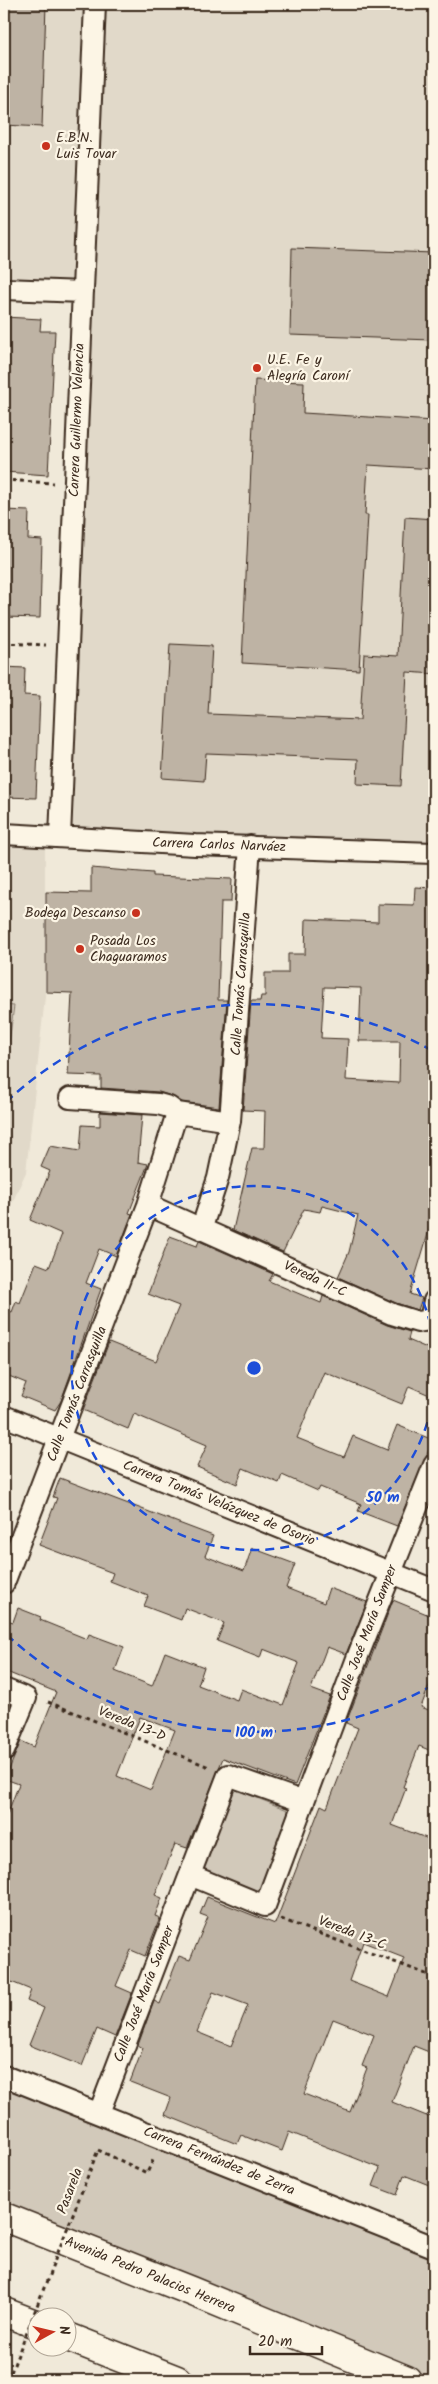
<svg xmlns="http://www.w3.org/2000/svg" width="438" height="2384" viewBox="0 0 438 2384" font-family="Kalam,sans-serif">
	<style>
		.built { fill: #e1d9c9 }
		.green { fill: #d2c9ba; stroke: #867a6c }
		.building { fill: #beb3a4; stroke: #3b2a1e; fill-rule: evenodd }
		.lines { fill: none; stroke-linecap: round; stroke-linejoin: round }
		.minor-casing { stroke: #3b2a1e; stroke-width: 24 }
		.secondary-casing { stroke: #3b2a1e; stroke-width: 31 }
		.path { stroke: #3b2a1e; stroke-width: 3; stroke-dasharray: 4 4; stroke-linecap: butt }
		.minor { stroke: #fcf5e5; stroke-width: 20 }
		.secondary { stroke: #fcf5e5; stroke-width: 28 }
		.path-bridge { stroke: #3b2a1e; stroke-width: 3; stroke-dasharray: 4 4; stroke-linecap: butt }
		.ring { fill: none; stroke: #1d4ed8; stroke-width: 2.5; stroke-dasharray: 9 6 }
		.poi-dot { fill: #c8321e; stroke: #fcf5e5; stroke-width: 2 }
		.labels { text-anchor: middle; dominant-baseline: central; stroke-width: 4.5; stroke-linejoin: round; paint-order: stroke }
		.poi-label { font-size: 14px; fill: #3b2a1e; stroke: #fcf5e5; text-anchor: start }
		.street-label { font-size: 14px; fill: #3b2a1e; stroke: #fcf5e5 }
		.centre { fill: #1d4ed8; stroke: #fcf5e5; stroke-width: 2.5 }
		.ring-label { font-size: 15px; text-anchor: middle; font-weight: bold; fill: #1d4ed8; stroke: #fcf5e5; stroke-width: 4.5; stroke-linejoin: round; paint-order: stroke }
	</style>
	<rect width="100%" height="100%" fill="#f0e9d9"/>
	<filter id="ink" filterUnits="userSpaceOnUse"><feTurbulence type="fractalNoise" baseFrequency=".02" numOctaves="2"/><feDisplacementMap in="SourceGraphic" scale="10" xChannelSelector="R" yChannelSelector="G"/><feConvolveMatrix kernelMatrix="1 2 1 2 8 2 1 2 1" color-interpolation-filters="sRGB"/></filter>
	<g filter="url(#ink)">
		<path class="built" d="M4,4H434V853L60,837L83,292L4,289Z
			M4,834L45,836V997L26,1172L4,1221Z"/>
		<path class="green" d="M4,1005L14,1006L4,1079Z
			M229,1787L290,1811L257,1895L196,1871Z
			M4,2076L434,2247V2380H407L4,2217Z"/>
		<path class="building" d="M4,4H46L42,127L4,125Z
			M292,248L434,253L432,340L290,335Z
			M4,317L41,319L40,331H55L48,475L4,472Z
			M255,380L304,382L303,413L434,421V469L368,465L365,515H368L359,670L242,663Z
			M4,510L29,511L28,539L42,540L40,618L4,617Z
			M405,517L434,519V674L407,672L401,786L357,784L358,759L206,753L204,781L162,778L170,644L212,646L208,714L360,720L364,654L398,656Z
			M4,667L25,668L24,695L40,696L36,798L4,797Z
			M91,868L153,873V876L232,879L231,902H221L218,1000H227L219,1107L182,1102L172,1096L159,1092L101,1088V1076L68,1075L72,993L46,992V892L91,893Z
			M415,887L434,888V1204L428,1234L410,1294L422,1298L418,1310L396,1303L338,1277L349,1252L358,1215L322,1206L320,1212L304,1209L283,1252L233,1230L252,1148H264L265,1111L243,1110L251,1001H260L261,996H265V973H288V954H305L306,919L378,922V904L414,905ZM324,987L361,988L359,1041H400L399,1083L346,1080L348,1039L321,1038Z
			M100,1112L142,1115L138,1162L148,1164L129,1213L132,1214L116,1256L99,1249L86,1283L101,1289L61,1401L55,1410L21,1396L26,1383L4,1374V1309L12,1312L16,1301L20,1303L36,1263L49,1268L62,1234L30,1220L50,1171L41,1167L50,1146L80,1151L82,1125L100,1126Z
			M170,1236L197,1246L199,1241L273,1274L269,1281L321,1303L323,1296L387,1325L410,1332L408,1340L434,1351V1397L409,1386L402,1404L324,1372L297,1438L344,1457L353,1436L387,1450L397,1425L433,1440L397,1526L358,1511L361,1504L320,1487L318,1491L282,1475L279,1483L243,1468L237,1484L197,1467L207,1445L134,1414L128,1429L83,1410L109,1342L156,1361L179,1306L148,1294Z
			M60,1478L213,1536L205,1556L244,1571L252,1548L295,1564L286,1588L324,1603L329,1588L367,1602L346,1654L327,1647L311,1689L330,1696L295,1785L223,1758L187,1848L175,1844L155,1895L162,1898L155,1916L160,1918L145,1956L131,1950L116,1986L132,1993L115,2037L97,2029L82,2066L29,2045L44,2008L27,2001L31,1990L4,1979V1822L19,1784L5,1779L21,1741L34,1747L56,1692L4,1671V1619L13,1622L18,1608L41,1617L40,1620L87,1639L89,1634L124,1647L115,1671L152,1686L165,1652L204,1667L198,1685L237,1700L241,1689L283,1705L299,1663L263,1649L260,1658L217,1641L224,1623L185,1608L181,1620L144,1606L148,1596L110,1581L113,1573L39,1545L57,1498L53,1497ZM140,1717L175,1730L151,1790L117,1776Z
			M393,1600L434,1617V1673L421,1707L434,1712V1752L419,1746L403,1787L406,1788L392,1825L434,1841V2054L414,2046L392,2102L434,2119V2187L404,2175L397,2195L373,2186L380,2168L289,2132L282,2151L241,2135L237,2144L165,2115L171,2098L130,2082L143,2048L138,2045L154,2001L160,2004L179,1956L190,1960L208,1917L200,1914L207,1897L275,1924L321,1805L327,1808L358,1728L346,1723ZM363,1942L404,1958L389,1997L349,1981ZM213,1992L248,2005L231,2046L197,2032ZM333,2019L374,2035L362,2066L367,2068L350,2112L304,2094Z"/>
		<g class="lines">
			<defs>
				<path id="minor" d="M4,289L83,292
					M4,834L195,845L434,853
					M60,837L95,4
					M70,1098L158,1104L169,1107L177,1113L230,1121
					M148,1205L392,1314L418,1322L430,1320
					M202,1227L218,1178L230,1121L250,846
					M430,1320L434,1301
					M4,1416L434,1590
					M4,1583L148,1205L177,1113
					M4,1689L26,1698L4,1751
					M190,1875L265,1906L359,1653L434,1465
					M4,2076L434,2247
					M99,2113L228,1775L304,1802"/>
				<path id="secondary" d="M4,2217L191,2291L407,2380
					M4,2312L38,2325
					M68,2337L177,2380"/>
			</defs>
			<use href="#minor" class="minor-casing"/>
			<use href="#secondary" class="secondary-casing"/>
			<path class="path" d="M4,480L53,483
				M4,643L46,645
				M48,1702L209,1767
				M281,1919L434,1977
				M98,2150L147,2173L154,2158"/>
			<use href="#minor" class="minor"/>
			<use href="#secondary" class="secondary"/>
			<path class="path-bridge" d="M8,2380L98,2150"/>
		</g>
	</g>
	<g class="ring">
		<path d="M434 1393A182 182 0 1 1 434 1343"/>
		<path d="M433 1685A364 364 0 0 1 6 1634M6 1102A364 364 0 0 1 433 1051"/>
	</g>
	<g class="poi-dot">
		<circle cx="46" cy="146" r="5"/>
		<circle cx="257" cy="368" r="5"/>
		<circle cx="136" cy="913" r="5"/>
		<circle cx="80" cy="949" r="5"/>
	</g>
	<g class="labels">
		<g class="poi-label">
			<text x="56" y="138">E.B.N.<tspan x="56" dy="16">Luis Tovar</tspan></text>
			<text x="267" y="360">U.E. Fe y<tspan x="267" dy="16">Alegría Caroní</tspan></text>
			<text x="126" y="913" text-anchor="end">Bodega Descanso</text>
			<text x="90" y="941">Posada Los<tspan x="90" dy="16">Chaguaramos</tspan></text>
		</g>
		<g class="street-label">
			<text transform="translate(77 420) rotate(-88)">Carrera Guillermo Valencia</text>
			<text transform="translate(219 845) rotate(2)">Carrera Carlos Narváez</text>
			<text transform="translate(241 984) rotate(-86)">Calle Tomás Carrasquilla</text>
			<text transform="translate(315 1279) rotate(25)">Vereda 11-C</text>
			<text transform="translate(77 1394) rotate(-69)">Calle Tomás Carrasquilla</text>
			<text transform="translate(219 1503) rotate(22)">Carrera Tomás Velázquez de Osorio</text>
			<text transform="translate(367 1633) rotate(-69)">Calle José María Samper</text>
			<text transform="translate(132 1724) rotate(22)">Vereda 13-D</text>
			<text transform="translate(352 1933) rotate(21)">Vereda 13-C</text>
			<text transform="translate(144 1994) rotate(-69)">Calle José María Samper</text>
			<text transform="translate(219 2161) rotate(22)">Carrera Fernández de Zerra</text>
			<text transform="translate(70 2191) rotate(-69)">Pasarela</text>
			<text transform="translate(150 2275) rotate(22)">Avenida Pedro Palacios Herrera</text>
		</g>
	</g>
	<circle cx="254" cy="1368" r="8" class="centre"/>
	<g class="ring-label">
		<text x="383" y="1502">50 m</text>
		<text x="254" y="1737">100 m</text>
	</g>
	<rect width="438" height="2384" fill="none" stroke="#fcf5e5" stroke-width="20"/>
	<rect x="10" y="10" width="418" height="2364" fill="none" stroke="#3b2a1e" stroke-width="2" filter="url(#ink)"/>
	<g transform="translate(52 2332) rotate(82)"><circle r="24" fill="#fcf5e5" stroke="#afa495"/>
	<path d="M0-4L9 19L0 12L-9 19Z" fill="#c8321e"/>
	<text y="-8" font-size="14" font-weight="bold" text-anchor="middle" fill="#3b2a1e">N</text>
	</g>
	<path d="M250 2346v8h72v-8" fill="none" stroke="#3b2a1e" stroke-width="2.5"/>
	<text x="258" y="2346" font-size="15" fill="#3b2a1e" stroke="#fcf5e5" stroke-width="4" paint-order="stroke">20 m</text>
</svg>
